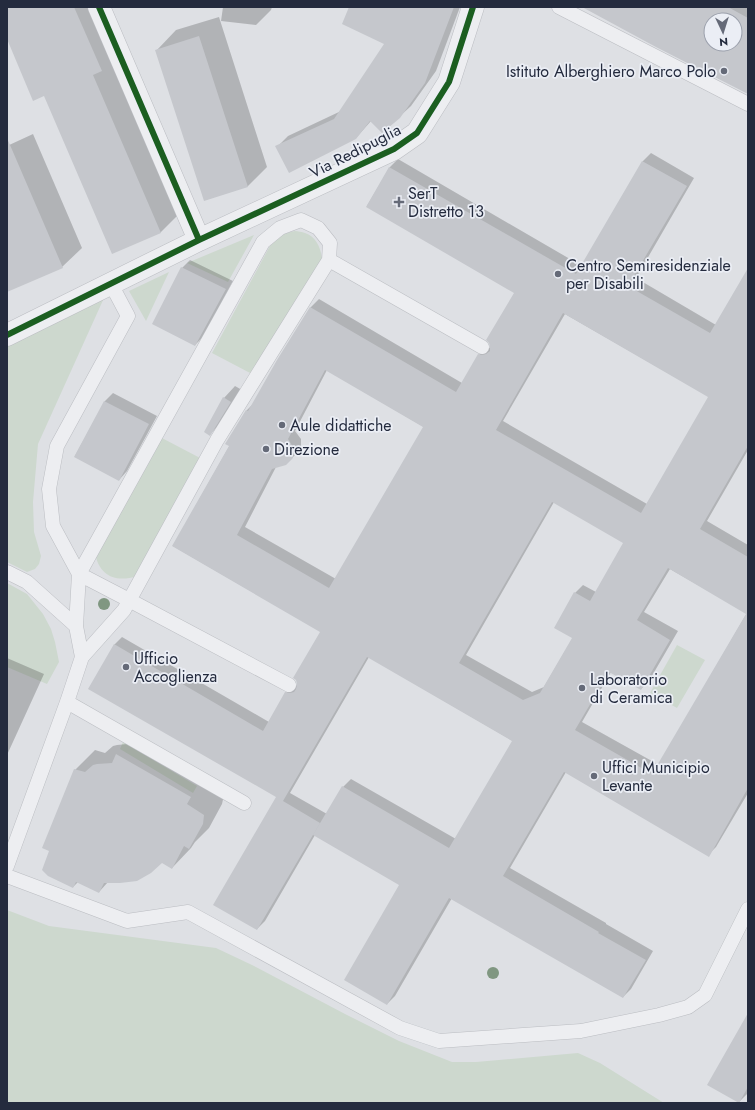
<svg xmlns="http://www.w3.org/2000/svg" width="755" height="1110" viewBox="0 0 755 1110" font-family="Jost,sans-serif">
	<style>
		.green { fill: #cdd8ce }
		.shadow { fill: #0003; fill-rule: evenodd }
		.building { fill: #c5c7cc; fill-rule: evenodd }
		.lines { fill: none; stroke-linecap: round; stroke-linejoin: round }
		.lane-casing { stroke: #bbbdc2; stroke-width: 15 }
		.street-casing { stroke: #bbbdc2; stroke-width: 23 }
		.lane { stroke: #edeef1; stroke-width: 14 }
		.street { stroke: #edeef1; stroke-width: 22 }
		.cycleway-casing { stroke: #ebeef5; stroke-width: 8 }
		.cycleway { stroke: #1b5e20; stroke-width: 6 }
		.tree { fill: #809781 }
		.poi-dot { fill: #656a78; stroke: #ebeef5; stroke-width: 1.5 }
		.labels { text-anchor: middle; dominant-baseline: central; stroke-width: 3.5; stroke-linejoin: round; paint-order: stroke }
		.poi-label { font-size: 16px; fill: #242b3e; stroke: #ebeef5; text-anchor: start }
		.street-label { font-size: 16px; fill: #242b3e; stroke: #ebeef5 }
	</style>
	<rect width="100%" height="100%" fill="#dee0e4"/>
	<path class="green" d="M295,231C298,231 302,232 305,233C317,237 322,250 322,262L252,374L212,353L271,244C278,236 284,233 295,231Z
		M254,235L228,282L187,263Z
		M169,272L146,321L129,291Z
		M104,298L38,444L33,502L34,532L41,556L39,564L35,569L27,572L7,562V344Z
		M160,437L202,459L137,576C116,583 99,576 95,553Z
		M7,583L27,594L43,614L51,629L55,642L59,662L47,684L7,667Z
		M677,645L705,660L677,708L650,693Z
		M123,742L197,786L193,793L120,749Z
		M7,910L49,926L216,948L252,965L345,1014L399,1041L452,1062H476L578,1053L600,1063L664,1103H7Z"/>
	<path class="shadow" d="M7,7H102L180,213L160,233L45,95L7,37Z
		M223,7H272L271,10L256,25L221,21Z
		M350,7H460L436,71L411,106L399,117L371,121L356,138L277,147L288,136L341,111L386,44Z
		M595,7H748V93ZM711,20H735V44H711Z
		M219,17L267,167L248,186L205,200L157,50L176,30Z
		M33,134L82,248L62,267L7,288V146Z
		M651,153L694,178L636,278L716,325L748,270V450L707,521L748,545V793L716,847L708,855L566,772L510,868L606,923V924L653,951L631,989L623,997L452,898L395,996L387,1004L400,884L315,835L265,921L257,929L277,797L114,645L122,637L269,722L286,693L294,685L298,686L322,632L173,546L230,445L247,410L254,403L278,361L311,307L319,299L462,383L479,355L487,347L490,348L515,292L367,206L390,167L398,159L582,266L643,161ZM565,314L710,397L647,504L503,421ZM327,370L424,427L336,579L245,527L276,467L286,464L301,449V439L295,431ZM554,502L625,542L596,592L583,585L575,593L573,638L544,687L532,692L466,655ZM670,569L747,613L659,765L582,722L611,672L641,689L649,681L678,631L644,612ZM369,657L513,741L456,839L351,779L343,787L327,814L290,793Z
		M190,260L233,281L203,337L195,345L182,268Z
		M235,386L242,390L221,423L210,434L224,398Z
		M113,393L157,416L127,471L119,480L75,456L105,401Z
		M7,658L44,674L7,755Z
		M127,744L224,795L222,804L209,828L195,842L191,848L172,868L162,862L108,882L99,892L78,882L73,887L50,851L75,770L95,750L105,753L113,746L117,745Z
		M748,1015V1093L739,1102Z"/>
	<path class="building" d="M7,7H74L102,71L93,75L161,233L112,254L44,96L33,101L7,39Z
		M349,7H454L425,83L400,118L382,133L370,121L356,139L289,173L275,146L334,119L384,44L342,24Z
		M582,7H728L748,18V94L656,47ZM711,20H735V44H711Z
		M199,36L248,187L204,201L155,50Z
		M7,138L63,268L7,292Z
		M642,161L687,186L628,286L710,333L748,268V446L700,529L748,557V788L709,857L564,772L503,876L599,932L598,933L646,960L623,998L449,898L387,1005L344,980L399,885L313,835L342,786L449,848L512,741L367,657L283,801L320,823L257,930L213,905L276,797L88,689L114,644L263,731L285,692L290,693L294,692L296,689L297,684L296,680L293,678L320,632L172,546L229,446L225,444L246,410L248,411L277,360L310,307L456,392L478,354L482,355L486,354L490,351V347L489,343L486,340L514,293L366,207L389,167L576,274ZM563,313L708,397L641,513L496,430ZM325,370L423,427L329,588L237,535L272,469L286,465L293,458V447L288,439ZM552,502L623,543L590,601L574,592L554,628L572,638L540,693L523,700L459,663ZM668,568L746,614L652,774L575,730L609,672L641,690L670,640L637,620Z
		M181,267L226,289L195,346L152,324Z
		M223,397L231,402L210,436L204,432Z
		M104,401L149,424L119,481L74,457Z
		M116,754L191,797L187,804L204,815L203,824L189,849L184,846L172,869L162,863L151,873L137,881L120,883H104L99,893L76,882L73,888L48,876L42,870L49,851L42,848L74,769L85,772L93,765L97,764L112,763Z
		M748,1013V1087L739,1103L707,1085Z"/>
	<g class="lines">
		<defs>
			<path id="lane" d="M559,7L748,104
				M329,260L482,347
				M111,284L128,316L57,446L49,489L53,526L79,574L129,600L289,685
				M7,572L27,582L76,626L82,657L67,702L7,866
				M76,626L79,574L263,242L280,228L301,220L318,228L330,243L329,260L217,440L124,610L82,657
				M67,702L244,803
				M7,876L127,921L188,912L400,1028L439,1041L581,1031L659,1015L688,1007L705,995L748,909"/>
			<path id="street" d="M99,7L199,240
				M7,335L199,240L394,149L417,133L449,82L473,7"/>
		</defs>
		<use href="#lane" class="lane-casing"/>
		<use href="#street" class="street-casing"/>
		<use href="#lane" class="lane"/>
		<use href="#street" class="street"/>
		<defs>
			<path id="cycleway" d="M99,7L199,240
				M7,335L199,240L394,149L417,133L449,82L473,7"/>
		</defs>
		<use href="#cycleway" class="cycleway-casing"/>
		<use href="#cycleway" class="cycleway"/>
	</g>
	<g class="tree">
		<circle cx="104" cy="604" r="6"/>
		<circle cx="493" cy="973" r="6"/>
	</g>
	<g class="poi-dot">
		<circle cx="724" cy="71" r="4"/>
		<path d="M397 196h4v4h4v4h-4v4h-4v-4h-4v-4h4z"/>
		<circle cx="558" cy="274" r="4"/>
		<circle cx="282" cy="425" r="4"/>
		<circle cx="266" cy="449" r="4"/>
		<circle cx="126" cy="667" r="4"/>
		<circle cx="582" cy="688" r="4"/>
		<circle cx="594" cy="776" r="4"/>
	</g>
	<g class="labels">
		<g class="poi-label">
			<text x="716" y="71" text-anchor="end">Istituto Alberghiero Marco Polo</text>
			<text x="408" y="193">SerT<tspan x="408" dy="18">Distretto 13</tspan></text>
			<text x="566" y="265">Centro Semiresidenziale<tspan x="566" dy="18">per Disabili</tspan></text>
			<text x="290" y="425">Aule didattiche</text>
			<text x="274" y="449">Direzione</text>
			<text x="134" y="658">Ufficio<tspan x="134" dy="18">Accoglienza</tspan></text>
			<text x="590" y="679">Laboratorio<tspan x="590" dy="18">di Ceramica</tspan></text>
			<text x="602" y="767">Uffici Municipio<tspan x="602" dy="18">Levante</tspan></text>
		</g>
		<g class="street-label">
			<text transform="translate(355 151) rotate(-27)">Via Redipuglia</text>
		</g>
	</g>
	<rect width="755" height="1110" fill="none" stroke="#242b3e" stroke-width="16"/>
	<g transform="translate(723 32) rotate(176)"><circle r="19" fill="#ebeef5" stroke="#9ba0ac"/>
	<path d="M0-3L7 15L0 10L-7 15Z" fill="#656a78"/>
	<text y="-6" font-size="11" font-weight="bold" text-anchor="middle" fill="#242b3e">N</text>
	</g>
</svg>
